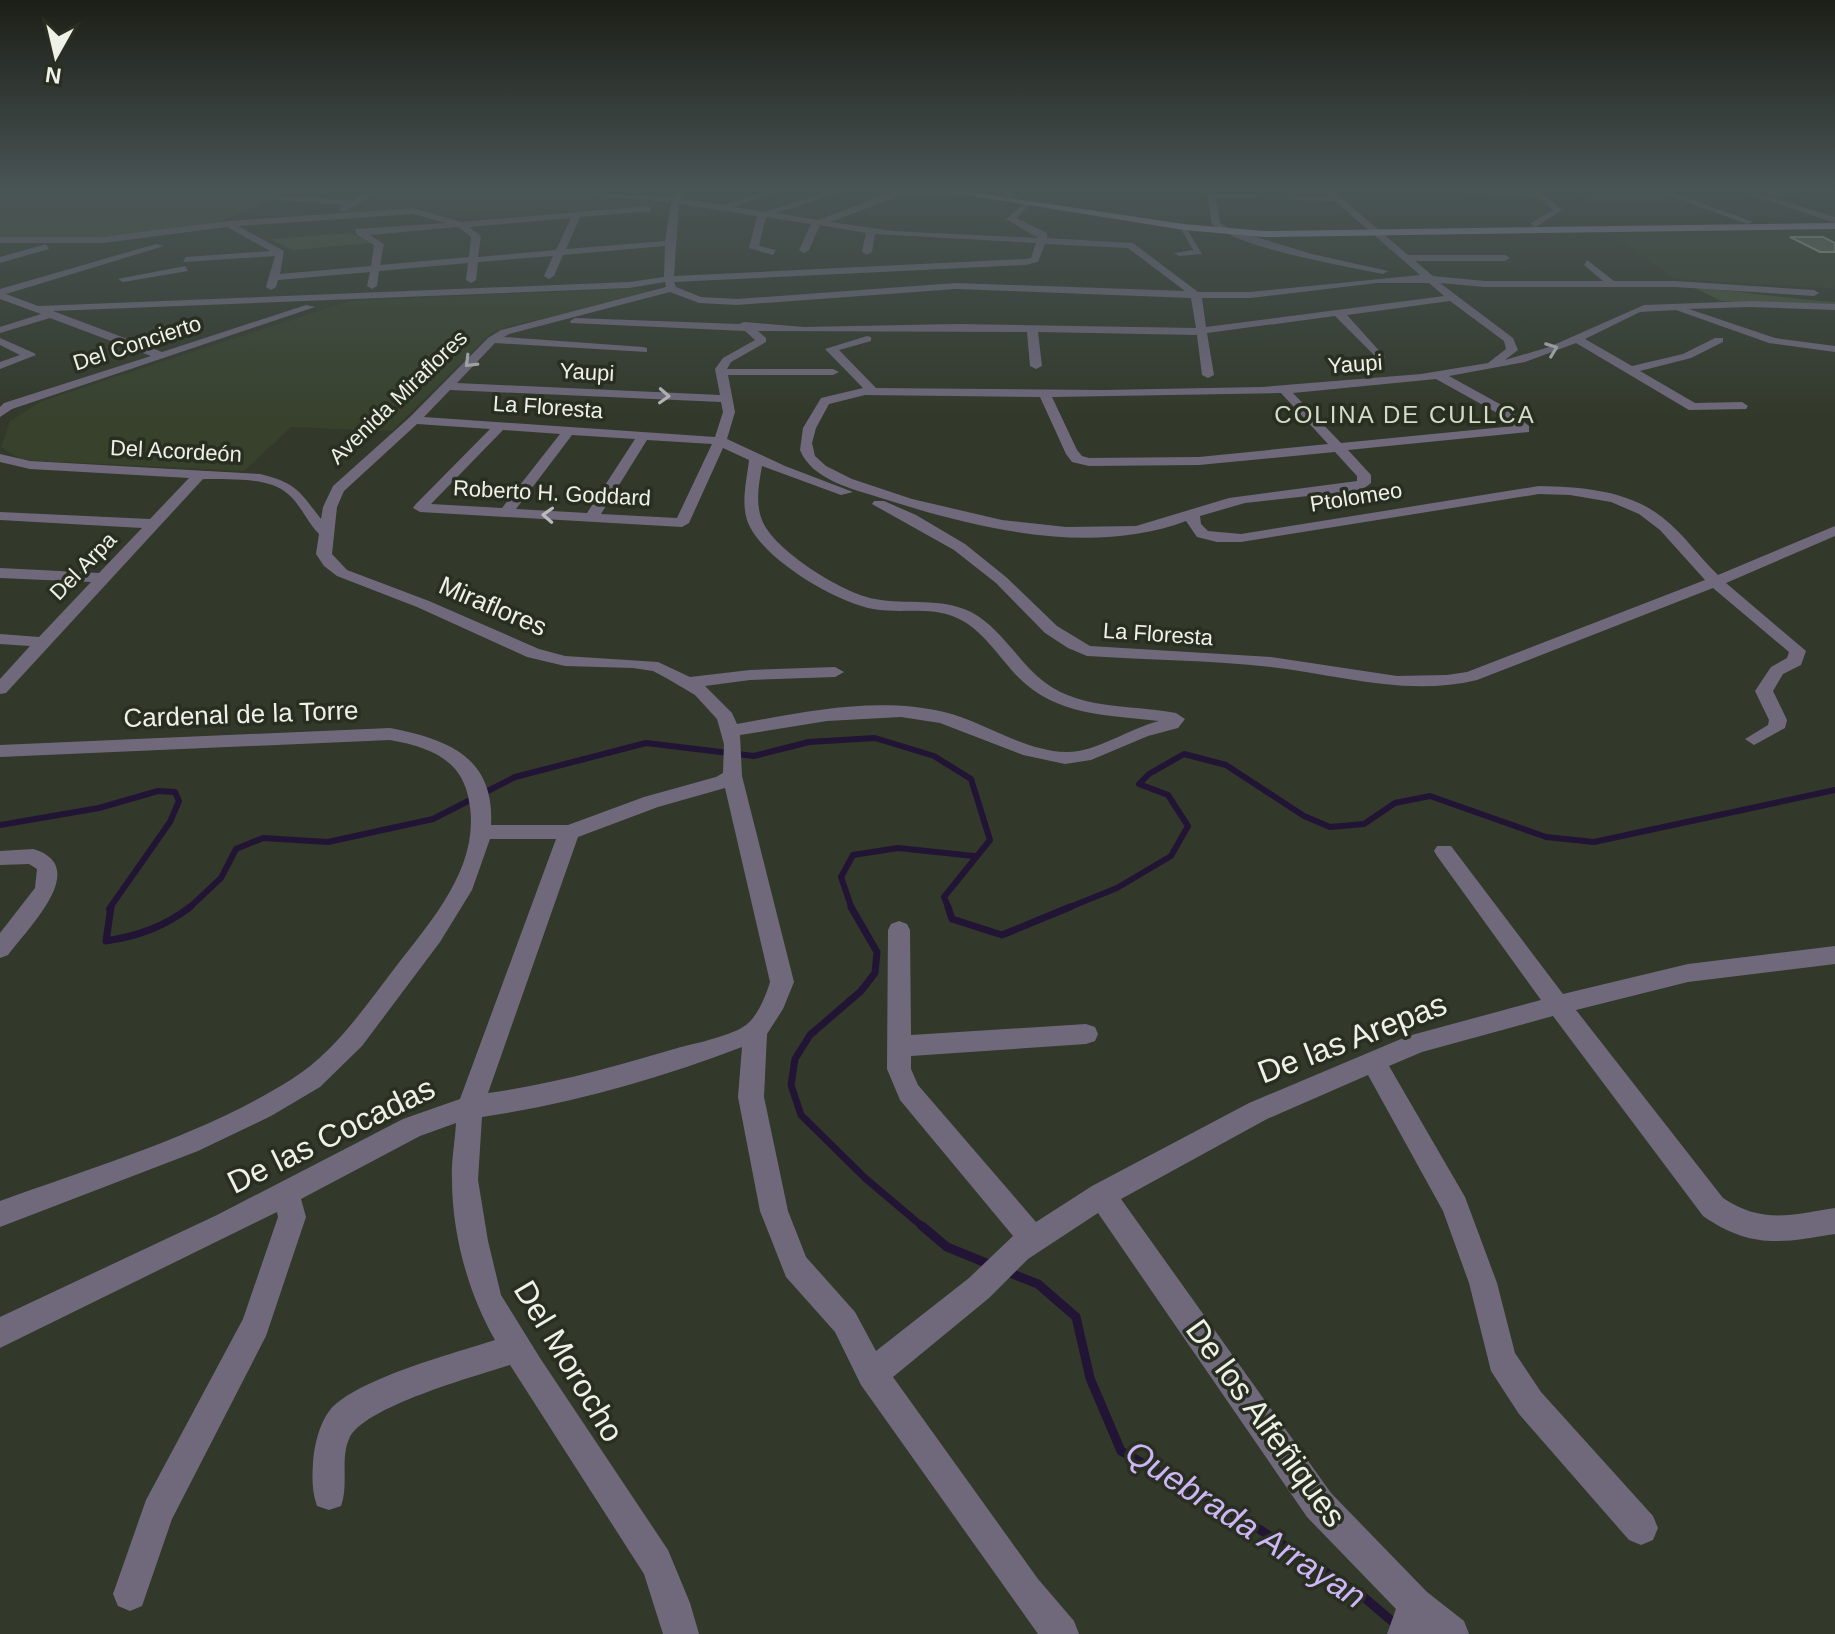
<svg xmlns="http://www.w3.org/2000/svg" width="1835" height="1634" viewBox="0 0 1835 1634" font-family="Arial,sans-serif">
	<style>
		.built { fill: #37412c }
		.green { fill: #475339 }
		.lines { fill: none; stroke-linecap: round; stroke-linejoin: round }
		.stream-far2 { stroke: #221435; stroke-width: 6 }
		.stream-far1 { stroke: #221435; stroke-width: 7 }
		.stream { stroke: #221435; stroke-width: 9 }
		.building { fill: #656d5c; stroke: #afb8a6; stroke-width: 2 }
		.minor { fill: #70697c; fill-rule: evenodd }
		.major { fill: #a89bbf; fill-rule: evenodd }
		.oneway { stroke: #bbbbbd }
		.labels { text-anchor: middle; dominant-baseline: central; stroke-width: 7; stroke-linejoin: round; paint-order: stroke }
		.far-street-label { font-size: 22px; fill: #edf1e8; stroke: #282f21 }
		.far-neighbourhood-label { font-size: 24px; letter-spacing: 2px; fill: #d3dcc9; stroke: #282f21 }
		.street-label { font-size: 26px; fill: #edf1e8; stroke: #282f21 }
		.near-street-label { font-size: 32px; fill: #edf1e8; stroke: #282f21 }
		.near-water-label { font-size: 34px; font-style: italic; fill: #ceb5f7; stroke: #282f21 }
	</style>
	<rect width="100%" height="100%" fill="#32392a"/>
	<path class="built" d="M384,191H520L658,201L659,207L457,222L420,209L341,214Z
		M1645,191L1689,204L1599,206L1577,192Z
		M1835,230V289L1675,279L1613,234Z
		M641,288L649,291L648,294L506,327L490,334L392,431L291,427L244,471L22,460L1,447L10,421L42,401L350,301Z"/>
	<path class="green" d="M0,191H278C218,244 77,237 0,238Z
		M350,233L371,243L292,250L270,239Z
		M1695,288C1742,291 1788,299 1835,302V305L1721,301Z"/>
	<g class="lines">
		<path class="stream-far2" d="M0,825L99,808L158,791L175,792L179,801L170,822L109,909
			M188,909L221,878L236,849L263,838L328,842L433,819L515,777L646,743L754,756L809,742L875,738L934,756L971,779L990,840L944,897L949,909
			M852,909L841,877L853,855L898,848L974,856
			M1065,909L1117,888L1171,856L1188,826L1168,795L1139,784L1149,774L1184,754L1226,765L1304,816L1330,827L1364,824L1395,803L1430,796L1546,837L1594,842L1835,790"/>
		<path class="stream-far1" d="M111,907L106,941C138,936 164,927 190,907
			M851,907L877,952L875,973L861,991L810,1035L795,1059L791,1085L801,1115L865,1178L924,1228
			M948,907L952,919L1002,935L1070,907"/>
		<path class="stream" d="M922,1226L947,1247L991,1265
			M1005,1271L1038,1284L1076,1317L1090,1378L1121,1451L1248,1522L1360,1594L1407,1634"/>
	</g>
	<path class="building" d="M1790,237H1823L1835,243V252H1820Z"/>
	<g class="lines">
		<path class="minor" d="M371,191H382L343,212L339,209L344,205L271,199L275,197L353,200Z
			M550,191L673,198L675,191H683L681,199L723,205L767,191H780L734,207L764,212L832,191H845L776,213L818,220L885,195H881V191L964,192L967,196H900L830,222L893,231L1038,238L1006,219L1027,201L1031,204L1016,218L1047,233V238L1133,243L1198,292H1250L1420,275L1335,201L1275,199L1329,197L1324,191H1333L1408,255H1505L1510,258L1505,261H1415L1433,276L1485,281H1603L1584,265L1587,260L1614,281H1675L1814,290L1819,293L1814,296L1675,287H1485L1440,283L1513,338L1518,350L1505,360L1549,347L1644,305L1751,301L1835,304V310L1751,307L1689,309L1775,338L1835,346V352L1769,343L1676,310L1640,312L1585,339L1632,366L1683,354L1715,338H1723V342L1691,358L1640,371L1695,403L1742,402L1748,406L1746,409L1689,410L1576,343L1525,362L1449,376L1507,408L1529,426V432L1348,450L1371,475V483L1362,490L1245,503L1200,516L1201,524L1208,531L1241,534L1539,486C1582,487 1627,490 1662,517C1684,534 1699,557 1718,575L1835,526V536L1726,583L1806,651L1801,665L1783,674L1773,691L1787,720L1785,728L1754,745L1745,739L1768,725L1769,720L1755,691L1771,667L1787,658L1789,652L1713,588L1477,680C1407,697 1340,675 1271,667C1210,660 1148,660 1087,656L1068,648L1045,633L996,583L954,550L872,504L874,501H884L916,515L965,544L1006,577L1057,626L1090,646L1271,657L1397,676L1447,675L1467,672L1705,580L1660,530L1639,514L1611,502L1570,495L1539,494L1241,542H1217L1197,537L1186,521C1090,557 975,528 881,498C853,489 812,480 800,450L803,428L821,398L863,388L825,349L867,336L871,337V341L839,350L876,388L1103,390L1262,387L1421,374L1488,363L1506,349L1504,341L1450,301L1347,315L1383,355L1385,357L1379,360L1335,316L1207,333L1214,375L1208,378L1202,375L1197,335L1038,332L1042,366L1036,369L1030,366L1027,332L758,331L766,338V342L731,362L727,369H833L839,372L833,375H728L735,412L727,439L785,466L853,492L841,495L762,466C759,483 755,503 762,520C773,550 844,594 875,599C907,605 941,597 971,612C998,626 1015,656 1037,676C1075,711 1128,704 1176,713L1185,719L1178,728L1148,736L1091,760L1065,764L1023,755L940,723L901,717L827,721L740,735L742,776L794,982L783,1009L767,1034L764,1097L788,1211L806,1257L855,1312L876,1351L969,1278L1013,1236L900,1100L887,1069L888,930L891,924L899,921L907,924L910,930L911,1035L1086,1024L1095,1027L1098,1034L1095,1041L1086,1044L911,1056V1069L918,1085L1036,1222L1092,1186L1249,1103L1408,1036L1541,1000L1437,856L1434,851L1437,846H1451L1563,994L1688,964L1835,946V964L1688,982L1576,1010L1723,1198C1762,1224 1791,1215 1835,1208V1234C1781,1243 1751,1249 1703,1216L1553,1016L1422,1052L1389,1066L1465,1197L1497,1283L1515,1353L1541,1392L1653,1516L1658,1528L1653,1540L1641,1545L1629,1540L1519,1414L1491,1371L1469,1283L1443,1211L1368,1075L1267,1119L1121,1199L1331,1493L1427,1592L1464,1621L1469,1634H1387L1396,1609L1307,1517L1098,1213L1028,1259L989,1298L893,1377L1038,1579L1074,1621L1079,1634H1038L861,1385L835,1332L786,1277L760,1211L738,1097L742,1047C659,1079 570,1104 482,1117L478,1180L488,1241L501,1295L540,1358L668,1550L690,1603L699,1634H663L644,1574L510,1365C476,1376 362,1407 349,1439C340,1460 349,1484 341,1506L329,1510L317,1506C312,1492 312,1478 313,1463C314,1446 319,1424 330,1410C356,1379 455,1353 495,1340C468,1293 452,1234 452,1179C451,1161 455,1142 456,1123L420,1136L301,1199L306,1217L266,1336L172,1519L142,1606L130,1611L118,1606L113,1594L146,1500L243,1319L278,1217L277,1212L0,1348V1317L217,1215L403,1119L460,1099L556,839H490L472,890L440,942L362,1046L320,1087L271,1116L198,1151L0,1227V1201C98,1165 203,1135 292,1079C333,1053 362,1011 391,973C428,924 482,868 469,801C462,758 428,747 390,740L0,757V745L390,728C446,739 495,756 491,825H568L644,797L716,777L723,773L724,744L717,719L695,695L668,679L653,671L633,668L565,666L527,657L417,607L337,576L324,566L316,554L319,534C307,522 301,505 288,494C267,476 229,480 203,479L6,693L0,694V679L30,646L0,644V634L39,637L91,582L0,578V568L99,573L142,528L0,520V512L150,519L189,478L30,469L0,462V454L30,461L260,474C297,483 299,491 321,519L323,507L333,486L410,417L488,338L501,330L666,287L665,282L629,288L53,311L162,352L306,305L315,307L12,409L0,417V407L4,403L151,356L50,318L0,333V327L41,314L0,299V289L156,244L164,246L6,294L38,306L629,282L664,277L665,246L563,255L554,276L549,279L544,276L553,256L478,262L476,280L471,283L466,280L468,263L379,271L377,286L372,289L367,286L370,272L278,280L276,287L271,290L266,287L275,256L183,262L186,257L270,251L227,227L103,243H0V237H103L228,221L413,208L461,222L649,206L652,211L580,217L566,249L665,241L671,202ZM679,204L757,216L749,248L773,255L776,250L759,246L766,217L811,224L799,250L804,253L809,250L820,225L866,233L862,252L867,255L872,252L875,234L1036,243L1031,258L1025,259L674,276ZM413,214L446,223L355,229L357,235L374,245L371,266L280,274L284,251L238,226ZM571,218L556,250L478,257L481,236L469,227ZM458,227L471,237L469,257L380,265L384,244L370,235ZM1045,244L1128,248L1185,291L956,283L737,299L701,297L676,287L674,282L1025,265L1038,262ZM1377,283H1429L1444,296L1206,327L1202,298H1250ZM956,289L1191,298L1196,328L957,324L804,327L744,322L739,324L575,318L570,321L571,323L745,331L755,340L723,358L715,369L720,395L457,383L495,343L647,352V348L643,347L504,337L509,334L670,292L699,303L737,305ZM1436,379L1499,414L1514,426L1341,443L1293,393ZM450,390L721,402L723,412L715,437L424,417ZM1281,393L1328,444L1199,457L1089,458L1082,456L1077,450L1052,397ZM865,395L1040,397L1066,454L1072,462L1089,466L1199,465L1335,452L1357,476V481L1229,498L1136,526L1066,527L1002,520L912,499L852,479L826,466L815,456L812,443L816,428L829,404ZM417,424L490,429L415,505L413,508L420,512L682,527L689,523L723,448L749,460C747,479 741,501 747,520C760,558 835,602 873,609C900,614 931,606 957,618C982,629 999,657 1018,677C1056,716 1108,715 1159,721C1130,728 1095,753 1066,752C1023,751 985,722 944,712C876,696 804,712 737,724L732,713L705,686L750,680L835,677L844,672L835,667L750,670L690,677L658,662L565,656L539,649L429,601L347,570L332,554L337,507L344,491ZM503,430L560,434L502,508L431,504ZM572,435L635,439L587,513L516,509ZM647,440L712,444L677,518L601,514ZM725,788L770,982C766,995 758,1016 746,1025C733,1035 698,1043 681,1047C617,1066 554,1084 488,1093L578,837L658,807Z
			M1004,191H1012V195L1005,197Z
			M1095,191L1260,194L1257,198H1216L1220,223L1230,229L1312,254L1388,271L1383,274C1344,266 1239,248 1212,224L1207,193Z
			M1444,191H1540L1562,210L1534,228L1531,223L1553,210L1539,198Z
			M1656,191H1668L1754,222L1747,224Z
			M1739,191L1766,196L1769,192L1813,191L1768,196L1835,217V223Z
			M1184,224L1202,254L1179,256L1174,253L1193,250L1180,227Z
			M46,244L49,249L0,263V257Z
			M185,266L188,271L123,282L118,279Z
			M0,338L34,353L36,355L0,369V362L20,355L0,345Z
			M33,849C92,866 28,928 8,955L0,958V933L35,888L37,869L29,864L0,865V851Z"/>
		<path class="major" d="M941,191H963L1184,224L1264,231L1835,223V229L1264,237L1184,230Z"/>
	</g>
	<defs><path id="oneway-chevron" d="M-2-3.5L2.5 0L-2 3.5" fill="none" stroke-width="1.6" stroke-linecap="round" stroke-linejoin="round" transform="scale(2)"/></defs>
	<g class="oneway">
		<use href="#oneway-chevron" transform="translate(1552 349) rotate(-21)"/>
		<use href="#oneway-chevron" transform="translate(470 362) rotate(135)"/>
		<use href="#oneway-chevron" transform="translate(664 396) rotate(3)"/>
		<use href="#oneway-chevron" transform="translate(548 515) rotate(-177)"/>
	</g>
	<linearGradient id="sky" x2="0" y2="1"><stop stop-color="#1c1f17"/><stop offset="0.45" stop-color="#495455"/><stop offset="1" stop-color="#495455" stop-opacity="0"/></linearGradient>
	<rect width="1835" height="420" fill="url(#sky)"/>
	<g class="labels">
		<g class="far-street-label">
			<text transform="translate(137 343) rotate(-18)">Del Concierto</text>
			<text transform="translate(1355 364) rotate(-4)">Yaupi</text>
			<text transform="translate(587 372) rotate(3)">Yaupi</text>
			<text transform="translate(398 397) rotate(-44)">Avenida Miraflores</text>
			<text transform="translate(548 407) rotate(4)">La Floresta</text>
			<text transform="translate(176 451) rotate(3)">Del Acordeón</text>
			<text transform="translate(552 493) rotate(3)">Roberto H. Goddard</text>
			<text transform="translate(1356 497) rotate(-9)">Ptolomeo</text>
			<text transform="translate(83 566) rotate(-46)">Del Arpa</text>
			<text transform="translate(1158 634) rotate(4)">La Floresta</text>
		</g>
		<g class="far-neighbourhood-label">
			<text x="1405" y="414">COLINA DE CULLCA</text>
		</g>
		<g class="street-label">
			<text transform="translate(493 606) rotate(23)">Miraflores</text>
			<text transform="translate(241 714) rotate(-2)">Cardenal de la Torre</text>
		</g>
		<g class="near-street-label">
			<text transform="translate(1352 1038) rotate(-21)">De las Arepas</text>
			<text transform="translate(331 1135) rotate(-26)">De las Cocadas</text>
			<text transform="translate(569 1361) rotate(59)">Del Morocho</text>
			<text transform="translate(1266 1423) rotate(54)">De los Alfeñiques</text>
		</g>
		<g class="near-water-label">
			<text transform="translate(1246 1524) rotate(33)">Quebrada Arrayan</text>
		</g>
	</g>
	<g transform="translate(56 56) rotate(188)" stroke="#282f21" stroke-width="6" paint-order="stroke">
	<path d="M0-6L14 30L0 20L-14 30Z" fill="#edf1e8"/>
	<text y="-12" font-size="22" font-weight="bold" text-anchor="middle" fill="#edf1e8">N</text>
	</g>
</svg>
